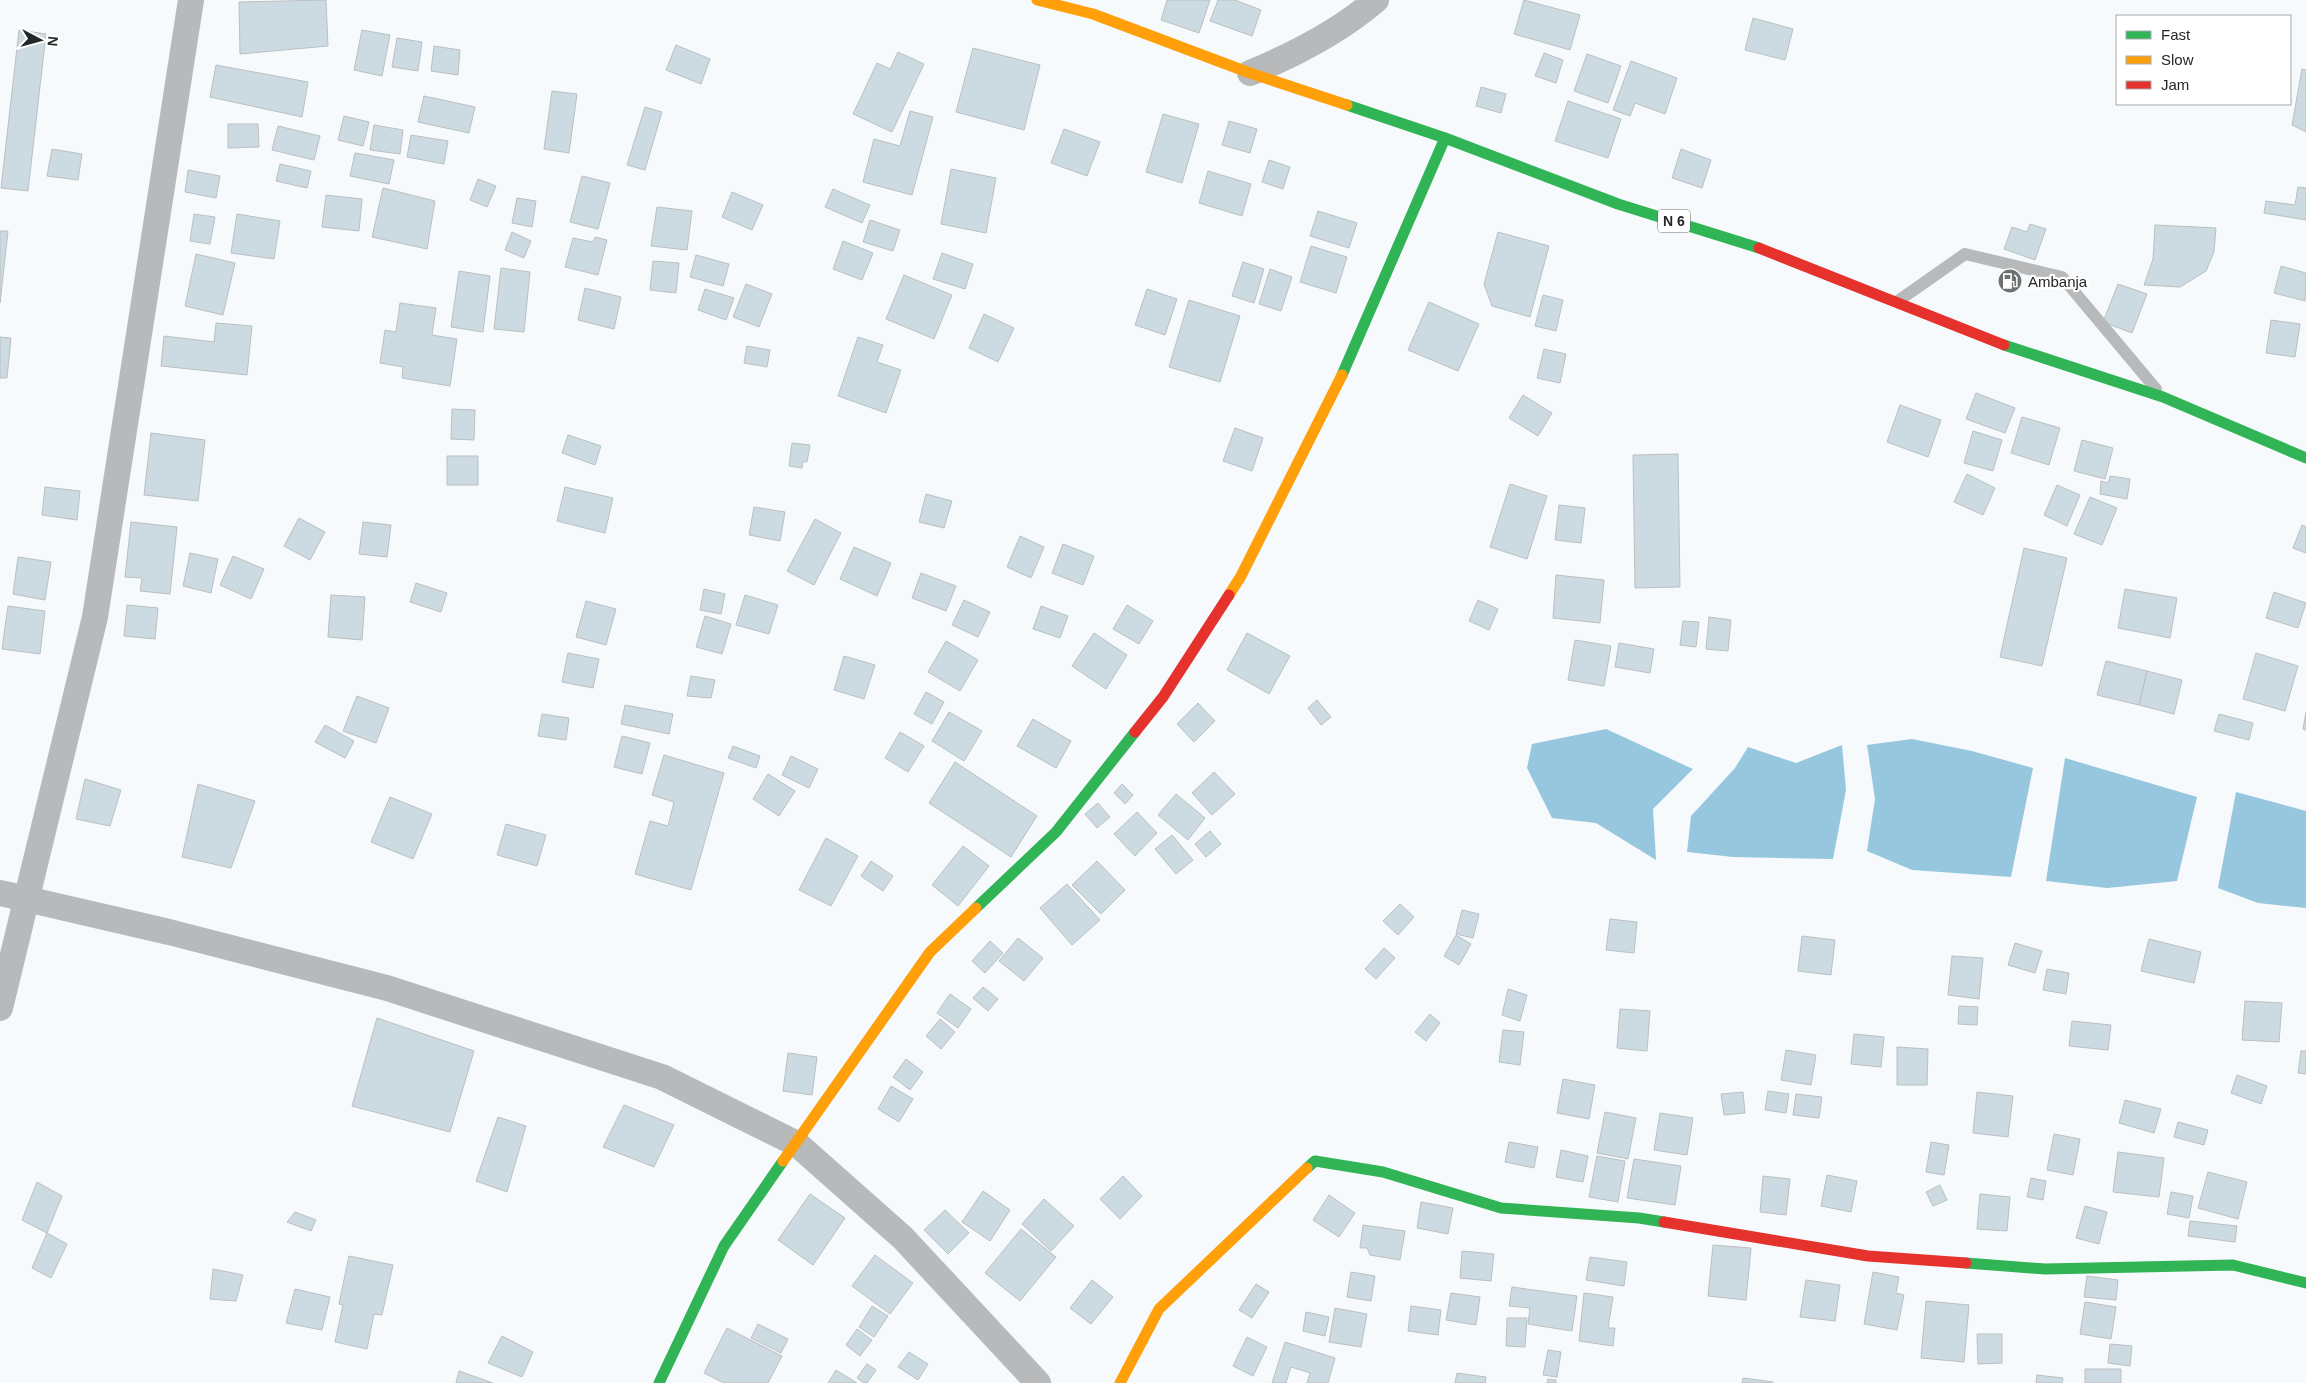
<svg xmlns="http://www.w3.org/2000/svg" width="2306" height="1383" viewBox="0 0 2306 1383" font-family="Arial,sans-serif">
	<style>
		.water { fill: #97c6df }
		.building { fill: #ccdbe2; stroke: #bcbfc0 }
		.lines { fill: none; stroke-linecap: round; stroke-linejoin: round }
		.lane { stroke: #b7b9bb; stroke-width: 12 }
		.street { stroke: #b7b9bb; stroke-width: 26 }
		.fast { stroke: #30b455; stroke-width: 11 }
		.slow { stroke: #ff9f0a; stroke-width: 11 }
		.jam { stroke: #e5322d; stroke-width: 11 }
		.labels { text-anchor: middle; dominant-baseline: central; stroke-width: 4.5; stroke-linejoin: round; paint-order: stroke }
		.shield { fill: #fff; stroke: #666868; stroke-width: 1 }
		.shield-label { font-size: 14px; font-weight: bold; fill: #242728 }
		.poi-label { font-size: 15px; fill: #242728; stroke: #fff; text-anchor: start }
	</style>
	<rect width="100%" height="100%" fill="#f7fafc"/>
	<path class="water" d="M1606,729L1693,769L1653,809L1656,860L1596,823L1552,818L1527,768L1532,744Z
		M1912,739L1972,751L2033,768L2011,877L1912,870L1867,851L1875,799L1867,745Z
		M1842,745L1846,790L1833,859L1733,857L1687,852L1691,816L1735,768L1748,747L1796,763Z
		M2065,758L2197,797L2177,881L2107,888L2046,881Z
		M2236,792L2306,811V908L2258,903L2218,888Z"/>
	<path class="building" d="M326,0L328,46L240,54L239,2Z
		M1167,0H1210L1199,33L1161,20Z
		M1218,0H1235L1261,10L1252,36L1210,21Z
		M1524,0L1580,15L1570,50L1514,34Z
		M1753,18L1793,29L1785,60L1745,50Z
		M19,30L46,34L28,191L1,188Z
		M362,30L390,35L382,76L354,70Z
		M397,38L422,42L418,71L392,67Z
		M676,45L710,59L701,84L666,70Z
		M434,46L460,50L458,75L431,71Z
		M973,48L1040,65L1024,130L956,112Z
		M898,52L924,64L892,132L853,114L877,63L890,69Z
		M1544,53L1563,60L1556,83L1535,76Z
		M1587,54L1621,66L1608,103L1574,91Z
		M1631,61L1677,78L1665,114L1635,103L1630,116L1613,110Z
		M216,65L308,82L302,117L210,97Z
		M2302,69L2306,70V132L2292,125Z
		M1481,87L1506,94L1501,113L1476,106Z
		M552,91L577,94L569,153L544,149Z
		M424,96L475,107L469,133L418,122Z
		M1568,101L1621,119L1608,158L1555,141Z
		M645,107L662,112L645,170L627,165Z
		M910,111L933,117L912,195L863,182L874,139L900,146Z
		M1163,114L1199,124L1182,183L1146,172Z
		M344,116L369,122L363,146L338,140Z
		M1229,121L1257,129L1250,153L1222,145Z
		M228,124H258L259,147L228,148Z
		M374,125L403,130L400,154L370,150Z
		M278,126L320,136L314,160L272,150Z
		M1064,129L1100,142L1087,176L1051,163Z
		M411,135L448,141L444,164L407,157Z
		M52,149L82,154L78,180L47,176Z
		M1681,149L1711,160L1702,188L1672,178Z
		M355,153L394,160L389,184L350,176Z
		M1269,160L1290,167L1283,189L1262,182Z
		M280,164L311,171L307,188L276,181Z
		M951,169L996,178L986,233L941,224Z
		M188,170L220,176L216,198L185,192Z
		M1208,171L1251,184L1242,216L1199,203Z
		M582,176L610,183L598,229L570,222Z
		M478,179L496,186L487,207L470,200Z
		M2298,187L2306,188V220L2264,213L2266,201L2295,205Z
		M383,188L435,201L427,249L372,237Z
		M833,189L870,205L862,223L825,207Z
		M732,192L763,205L752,230L722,217Z
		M326,195L362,199L359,231L322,227Z
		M517,198L536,201L532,227L512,223Z
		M657,207L692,211L687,250L651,246Z
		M1318,211L1357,223L1349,248L1310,236Z
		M194,214L215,217L210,244L190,241Z
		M237,214L280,221L274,259L231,253Z
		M870,220L900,230L893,251L863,242Z
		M2030,224L2046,229L2035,260L2004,249L2012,227L2027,232Z
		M2155,225L2216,228L2214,252L2206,271L2180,287L2144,285L2153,259Z
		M0,231H8L0,303Z
		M512,232L531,241L524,258L505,250Z
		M1498,232L1549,246L1530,317L1492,306L1484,284Z
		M595,237L607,240L598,275L565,267L573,238L593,242Z
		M843,241L873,253L862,280L833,269Z
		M1311,246L1347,257L1336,293L1300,282Z
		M942,253L973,264L965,289L933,279Z
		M196,254L235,263L223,315L185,306Z
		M696,255L729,264L723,286L690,277Z
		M653,261L679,263L676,293L650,290Z
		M1243,262L1264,269L1254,303L1232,296Z
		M2281,266L2306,273L2305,301L2274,293Z
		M501,268L530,272L524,332L494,329Z
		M1270,269L1292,277L1281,311L1259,304Z
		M459,271L490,276L483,332L451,327Z
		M904,275L952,295L934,339L886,319Z
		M746,284L772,294L759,327L733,317Z
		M2118,284L2147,294L2132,333L2103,322Z
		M585,288L621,297L614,329L578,320Z
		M705,289L734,298L726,320L698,310Z
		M1147,289L1177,299L1165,335L1135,325Z
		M1543,295L1563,300L1556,331L1535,326Z
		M1189,300L1240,316L1220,382L1169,367Z
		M1429,302L1479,324L1458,371L1408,350Z
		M400,303L436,308L432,335L457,339L450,386L402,378L403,367L380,363L385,330L396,332Z
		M984,314L1014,328L998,362L969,348Z
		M2271,320L2300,324L2295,357L2266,353Z
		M216,323L252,326L247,375L161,366L164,336L214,342Z
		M0,337L11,338L7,378H0Z
		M858,337L883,345L877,362L901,370L886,413L838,396Z
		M747,346L770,350L767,367L744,363Z
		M1544,349L1566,354L1560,383L1537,378Z
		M1976,393L2015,408L2005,433L1966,419Z
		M1523,395L1552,413L1538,436L1509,418Z
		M1900,405L1941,420L1928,457L1887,442Z
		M452,409L475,410L474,440L451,439Z
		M2022,417L2060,428L2049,465L2011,453Z
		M1235,428L1263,438L1252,471L1223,461Z
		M1973,431L2002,440L1993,471L1964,463Z
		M151,433L205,440L198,501L144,495Z
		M568,435L601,446L595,465L562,453Z
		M2082,440L2113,448L2105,479L2074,471Z
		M792,443L810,445L807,462L803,461L802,468L789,466Z
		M1678,454L1680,587L1635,588L1633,455Z
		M447,456H478V485H447Z
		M1967,474L1995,488L1983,515L1954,502Z
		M2110,476L2130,479L2127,499L2100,494L2101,481L2108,483Z
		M1510,484L1547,496L1527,559L1490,547Z
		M2057,485L2080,495L2067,526L2044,515Z
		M45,487L80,491L77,520L42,515Z
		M565,487L613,498L605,533L557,521Z
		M926,494L952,501L944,528L919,522Z
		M2090,497L2117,508L2102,545L2074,534Z
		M1559,505L1585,508L1581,543L1555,540Z
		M754,507L785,512L780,541L749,535Z
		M299,518L325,532L310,560L284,546Z
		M815,519L841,533L814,585L787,571Z
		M131,522L177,527L170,594L140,591L142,578L125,577Z
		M363,522L391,525L387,557L359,554Z
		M2302,525L2306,527V553L2293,548Z
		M1020,536L1044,547L1031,578L1007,567Z
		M1063,544L1094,556L1083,585L1052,573Z
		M854,547L891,563L877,596L840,579Z
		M2024,548L2067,558L2042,666L2000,657Z
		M190,553L218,559L211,593L183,586Z
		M233,556L264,569L251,599L220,585Z
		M18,557L51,562L45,600L13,594Z
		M921,573L956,586L946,611L912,598Z
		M1556,575L1604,580L1600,623L1553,618Z
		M416,583L447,593L441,612L410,602Z
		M704,589L725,594L721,614L700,610Z
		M2125,589L2177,598L2170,638L2118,628Z
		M2274,592L2306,603L2298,628L2266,618Z
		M331,595L365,597L362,640L328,637Z
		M745,595L778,605L769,634L736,625Z
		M964,600L990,612L978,637L952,625Z
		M1478,600L1498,609L1489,630L1469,621Z
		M586,601L616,609L606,645L576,637Z
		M127,605L158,608L155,639L124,636Z
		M1127,605L1153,621L1139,644L1113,629Z
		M8,606L45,611L40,654L2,649Z
		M1041,606L1068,616L1060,638L1033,629Z
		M705,616L731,624L722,654L696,647Z
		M1709,617L1731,620L1728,651L1706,649Z
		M1683,621L1699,622L1696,647L1680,645Z
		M1094,633L1127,655L1106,689L1072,666Z
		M1247,633L1290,656L1269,694L1227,670Z
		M1575,640L1611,646L1604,686L1568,680Z
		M946,641L978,660L960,691L928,672Z
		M1619,643L1654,649L1650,673L1615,667Z
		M568,653L599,659L593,688L562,682Z
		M2256,653L2298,666L2285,711L2243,699Z
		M844,656L875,665L864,699L834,690Z
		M2106,661L2147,671L2139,705L2097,695Z
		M2147,671L2182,680L2174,714L2139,705Z
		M691,676L715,680L711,698L687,696Z
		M926,692L944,702L932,724L914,714Z
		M357,696L389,708L376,743L343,731Z
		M1317,700L1331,717L1321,725L1308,708Z
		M1198,703L1215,721L1194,742L1177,724Z
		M625,705L673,714L669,734L621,724Z
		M949,712L982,731L964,761L932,741Z
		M2306,712V730L2303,729Z
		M542,714L569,718L566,740L538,736Z
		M2219,714L2253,723L2249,740L2214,731Z
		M1033,719L1071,741L1056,768L1017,746Z
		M325,725L354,741L345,758L315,742Z
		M900,732L924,746L908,772L885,758Z
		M622,736L650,743L642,774L614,767Z
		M733,746L760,756L756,768L728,758Z
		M664,755L724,773L691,890L635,874L650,821L668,826L674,802L652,795Z
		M791,756L818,769L809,788L782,775Z
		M955,762L1037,816L1011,857L929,803Z
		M1214,772L1235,794L1212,815L1192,793Z
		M768,774L795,791L779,816L753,799Z
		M85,779L121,790L110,826L76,819Z
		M198,784L255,801L231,868L182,857Z
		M1122,784L1133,795L1125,804L1114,793Z
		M1176,794L1205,818L1188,840L1158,815Z
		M390,797L432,814L413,859L371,842Z
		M1098,803L1110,817L1097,828L1085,814Z
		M1137,812L1157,833L1135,856L1114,834Z
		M506,824L546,835L537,866L497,855Z
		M1210,831L1221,844L1206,857L1195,844Z
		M1172,835L1193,860L1176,874L1155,849Z
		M826,838L858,856L831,906L799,890Z
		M963,846L989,866L958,906L932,885Z
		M871,861L893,876L883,891L861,876Z
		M1097,861L1125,890L1101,914L1072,885Z
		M1067,884L1100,920L1072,945L1040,908Z
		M1400,904L1414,917L1398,935L1383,921Z
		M1462,910L1479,914L1473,938L1456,934Z
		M1610,919L1637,922L1634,953L1606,950Z
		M1456,935L1471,944L1459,965L1444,956Z
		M1802,936L1835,940L1831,975L1798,971Z
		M1018,938L1043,958L1024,981L999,961Z
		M2149,939L2201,952L2194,983L2141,971Z
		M990,941L1003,953L985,973L972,961Z
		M2015,943L2042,951L2035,973L2008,965Z
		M1384,948L1395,958L1376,979L1365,969Z
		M1952,956L1983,958L1979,999L1948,995Z
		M2047,969L2069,973L2066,994L2043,990Z
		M983,987L998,999L988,1011L973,998Z
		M1508,989L1527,995L1520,1021L1502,1015Z
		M950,994L971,1009L958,1028L937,1013Z
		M2245,1001L2282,1003L2279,1042L2242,1040Z
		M1959,1006L1978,1007L1977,1025L1958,1024Z
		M1620,1009L1650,1011L1647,1051L1617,1048Z
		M1430,1014L1440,1023L1426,1041L1415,1032Z
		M377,1018L474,1051L450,1132L352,1106Z
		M940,1019L955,1032L941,1049L926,1036Z
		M2072,1021L2111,1025L2108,1050L2069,1046Z
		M1503,1030L1524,1032L1520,1065L1499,1062Z
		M1854,1034L1884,1037L1881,1067L1851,1064Z
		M1897,1047L1928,1049L1927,1085H1897Z
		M1786,1050L1816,1055L1811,1085L1781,1080Z
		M2301,1051H2306V1074L2298,1073Z
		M788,1053L817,1057L812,1095L783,1091Z
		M906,1059L923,1072L910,1090L893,1077Z
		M2237,1075L2267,1086L2261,1104L2231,1093Z
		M1563,1079L1595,1085L1589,1119L1557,1113Z
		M891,1086L913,1099L899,1122L878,1109Z
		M1768,1091L1789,1094L1786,1113L1765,1110Z
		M1743,1092L1745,1113L1724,1115L1721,1094Z
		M1977,1092L2013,1096L2008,1137L1973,1133Z
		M1796,1094L1822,1097L1819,1118L1793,1115Z
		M2125,1100L2161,1109L2154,1133L2119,1123Z
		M624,1105L674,1125L654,1167L603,1147Z
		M1605,1112L1636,1118L1628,1159L1597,1153Z
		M1660,1113L1693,1118L1687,1155L1654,1150Z
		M498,1117L526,1126L507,1192L476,1181Z
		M2178,1122L2208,1130L2204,1145L2174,1137Z
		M2054,1134L2080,1139L2073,1175L2047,1170Z
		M1509,1142L1538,1147L1534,1168L1505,1162Z
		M1931,1142L1949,1145L1944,1175L1926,1172Z
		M1561,1150L1588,1156L1583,1182L1556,1177Z
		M2118,1152L2164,1158L2159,1197L2113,1192Z
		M1597,1156L1625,1161L1618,1202L1589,1197Z
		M1634,1159L1681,1166L1675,1205L1627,1198Z
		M2208,1172L2247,1182L2238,1219L2198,1208Z
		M1827,1175L1857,1181L1851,1212L1821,1206Z
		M1123,1176L1142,1196L1120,1219L1100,1199Z
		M1763,1176L1790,1179L1786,1215L1760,1212Z
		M2031,1178L2046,1181L2043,1200L2027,1197Z
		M37,1182L62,1196L47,1233L22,1220Z
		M1940,1185L1947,1200L1933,1206L1926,1192Z
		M983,1191L1010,1210L990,1241L962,1222Z
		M2171,1192L2193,1196L2189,1218L2167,1214Z
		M810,1194L845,1218L813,1265L778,1240Z
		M1980,1194L2010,1197L2007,1231L1977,1229Z
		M1329,1195L1355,1213L1339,1237L1313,1220Z
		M1044,1199L1074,1226L1051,1251L1022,1224Z
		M1421,1202L1453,1208L1448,1234L1417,1228Z
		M2085,1206L2107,1212L2099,1244L2076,1238Z
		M945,1210L969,1233L948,1254L924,1230Z
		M295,1212L316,1220L311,1231L287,1222Z
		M2190,1221L2237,1226L2235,1242L2188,1236Z
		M1363,1225L1405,1231L1400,1260L1370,1255L1367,1248H1360Z
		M1021,1229L1056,1257L1020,1301L985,1273Z
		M47,1233L67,1244L51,1278L32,1268Z
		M1713,1245L1751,1248L1746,1300L1708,1296Z
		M1462,1251L1494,1254L1491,1281L1460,1278Z
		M875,1255L913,1283L890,1314L852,1286Z
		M349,1256L393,1265L382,1315L374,1314L367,1349L335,1342L343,1305L339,1304Z
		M1590,1257L1627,1262L1624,1286L1586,1280Z
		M213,1269L243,1275L236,1301L210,1299Z
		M1351,1272L1375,1276L1371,1301L1347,1297Z
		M1873,1272L1899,1277L1896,1293L1904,1295L1897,1330L1864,1324Z
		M2087,1276L2118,1280L2116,1300L2084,1297Z
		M1092,1280L1113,1297L1091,1324L1070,1308Z
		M1806,1280L1840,1285L1835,1321L1800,1317Z
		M1256,1284L1269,1292L1252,1318L1239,1310Z
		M1512,1287L1577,1296L1572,1331L1528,1324L1530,1308L1509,1306Z
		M295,1289L330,1297L322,1330L286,1323Z
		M1451,1293L1480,1297L1476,1325L1446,1320Z
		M1584,1293L1613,1297L1608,1328H1615L1613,1346L1579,1341Z
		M1926,1301L1969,1305L1964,1362L1921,1358Z
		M2085,1302L2116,1307L2111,1339L2080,1334Z
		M872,1306L888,1316L874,1337L859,1327Z
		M1411,1306L1441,1310L1438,1335L1408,1331Z
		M1335,1308L1367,1314L1361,1347L1329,1342Z
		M1306,1312L1329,1317L1325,1336L1303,1331Z
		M1507,1318H1527L1525,1347L1506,1346Z
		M758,1324L788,1339L781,1353L751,1338Z
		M727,1328L782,1356L768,1383H724L704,1373Z
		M857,1329L872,1340L860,1356L846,1345Z
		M1977,1334H2002V1363L1978,1364Z
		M502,1336L533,1352L522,1377L488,1363Z
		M1247,1337L1267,1347L1253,1376L1233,1366Z
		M1285,1342L1335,1358L1328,1383H1307L1310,1373L1291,1367L1286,1383H1272Z
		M2110,1344L2132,1346L2130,1366L2108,1363Z
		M1548,1350L1561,1352L1557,1377L1543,1375Z
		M909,1352L928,1364L918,1380L898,1367Z
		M867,1364L876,1370L867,1383H864L857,1378Z
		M2085,1369H2121V1383H2085Z
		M836,1370L857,1383H828Z
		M459,1371L493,1383H456Z
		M1457,1373L1486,1377L1485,1383H1455Z
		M2037,1375L2063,1378L2062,1383H2036Z
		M1743,1378L1773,1382V1383H1742Z
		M1548,1379L1556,1380V1383H1547Z"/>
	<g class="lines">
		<path class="lane" d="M1898,301L1965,254L2062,277L2156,389"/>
		<path class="street" d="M1250,73C1296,54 1339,32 1376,0
			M0,893L169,932L387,988L662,1077L797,1144L903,1238L1038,1383
			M0,1008L95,617L191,0"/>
		<path class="fast" d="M1347,105L1445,138L1618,204L1759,248
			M2004,345L2163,397L2306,458
			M1342,375L1445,138
			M976,908L1056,832L1135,732
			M1307,1168L1315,1161L1383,1172L1501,1208L1639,1218L1664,1222
			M1966,1263L2045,1269L2233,1265L2306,1283
			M659,1383L724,1246L783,1161"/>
		<path class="slow" d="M1037,0L1093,14L1250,73L1347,105
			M1229,595L1241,576L1342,375
			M783,1161L930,952L976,908
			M1120,1383L1159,1309L1307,1168"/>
		<path class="jam" d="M1759,248L2004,345
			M1135,732L1163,697L1229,595
			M1664,1222L1868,1256L1966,1263"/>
	</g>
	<defs>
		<symbol id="fuel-disc" viewBox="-11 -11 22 22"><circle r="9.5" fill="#6e7172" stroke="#fff"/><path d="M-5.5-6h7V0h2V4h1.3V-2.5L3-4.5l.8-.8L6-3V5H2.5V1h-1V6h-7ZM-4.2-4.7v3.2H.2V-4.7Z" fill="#fff"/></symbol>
	</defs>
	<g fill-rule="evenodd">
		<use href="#fuel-disc" x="1996" y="267" width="28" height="28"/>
	</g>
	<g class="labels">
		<rect class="shield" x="1658" y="209.5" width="32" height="23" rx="4"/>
		<g class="shield-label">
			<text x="1674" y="221">N 6</text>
		</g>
		<g class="poi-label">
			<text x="2028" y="281">Ambanja</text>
		</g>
	</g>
	<rect x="2116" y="15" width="175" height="90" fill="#ffffff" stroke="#a7a9a9"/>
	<rect x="2126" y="31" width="25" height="8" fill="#30b455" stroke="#a7a9a9"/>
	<text x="2161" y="40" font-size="15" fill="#242728">Fast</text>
	<rect x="2126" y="56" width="25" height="8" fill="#ff9f0a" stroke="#a7a9a9"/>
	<text x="2161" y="65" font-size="15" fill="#242728">Slow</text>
	<rect x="2126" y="81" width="25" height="8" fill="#e5322d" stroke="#a7a9a9"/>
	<text x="2161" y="90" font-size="15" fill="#242728">Jam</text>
	<g transform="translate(40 40) rotate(96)" stroke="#ffffff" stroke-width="4" paint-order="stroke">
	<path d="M0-4L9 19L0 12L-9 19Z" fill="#242728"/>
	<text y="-8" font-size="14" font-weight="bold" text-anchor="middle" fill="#242728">N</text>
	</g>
</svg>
